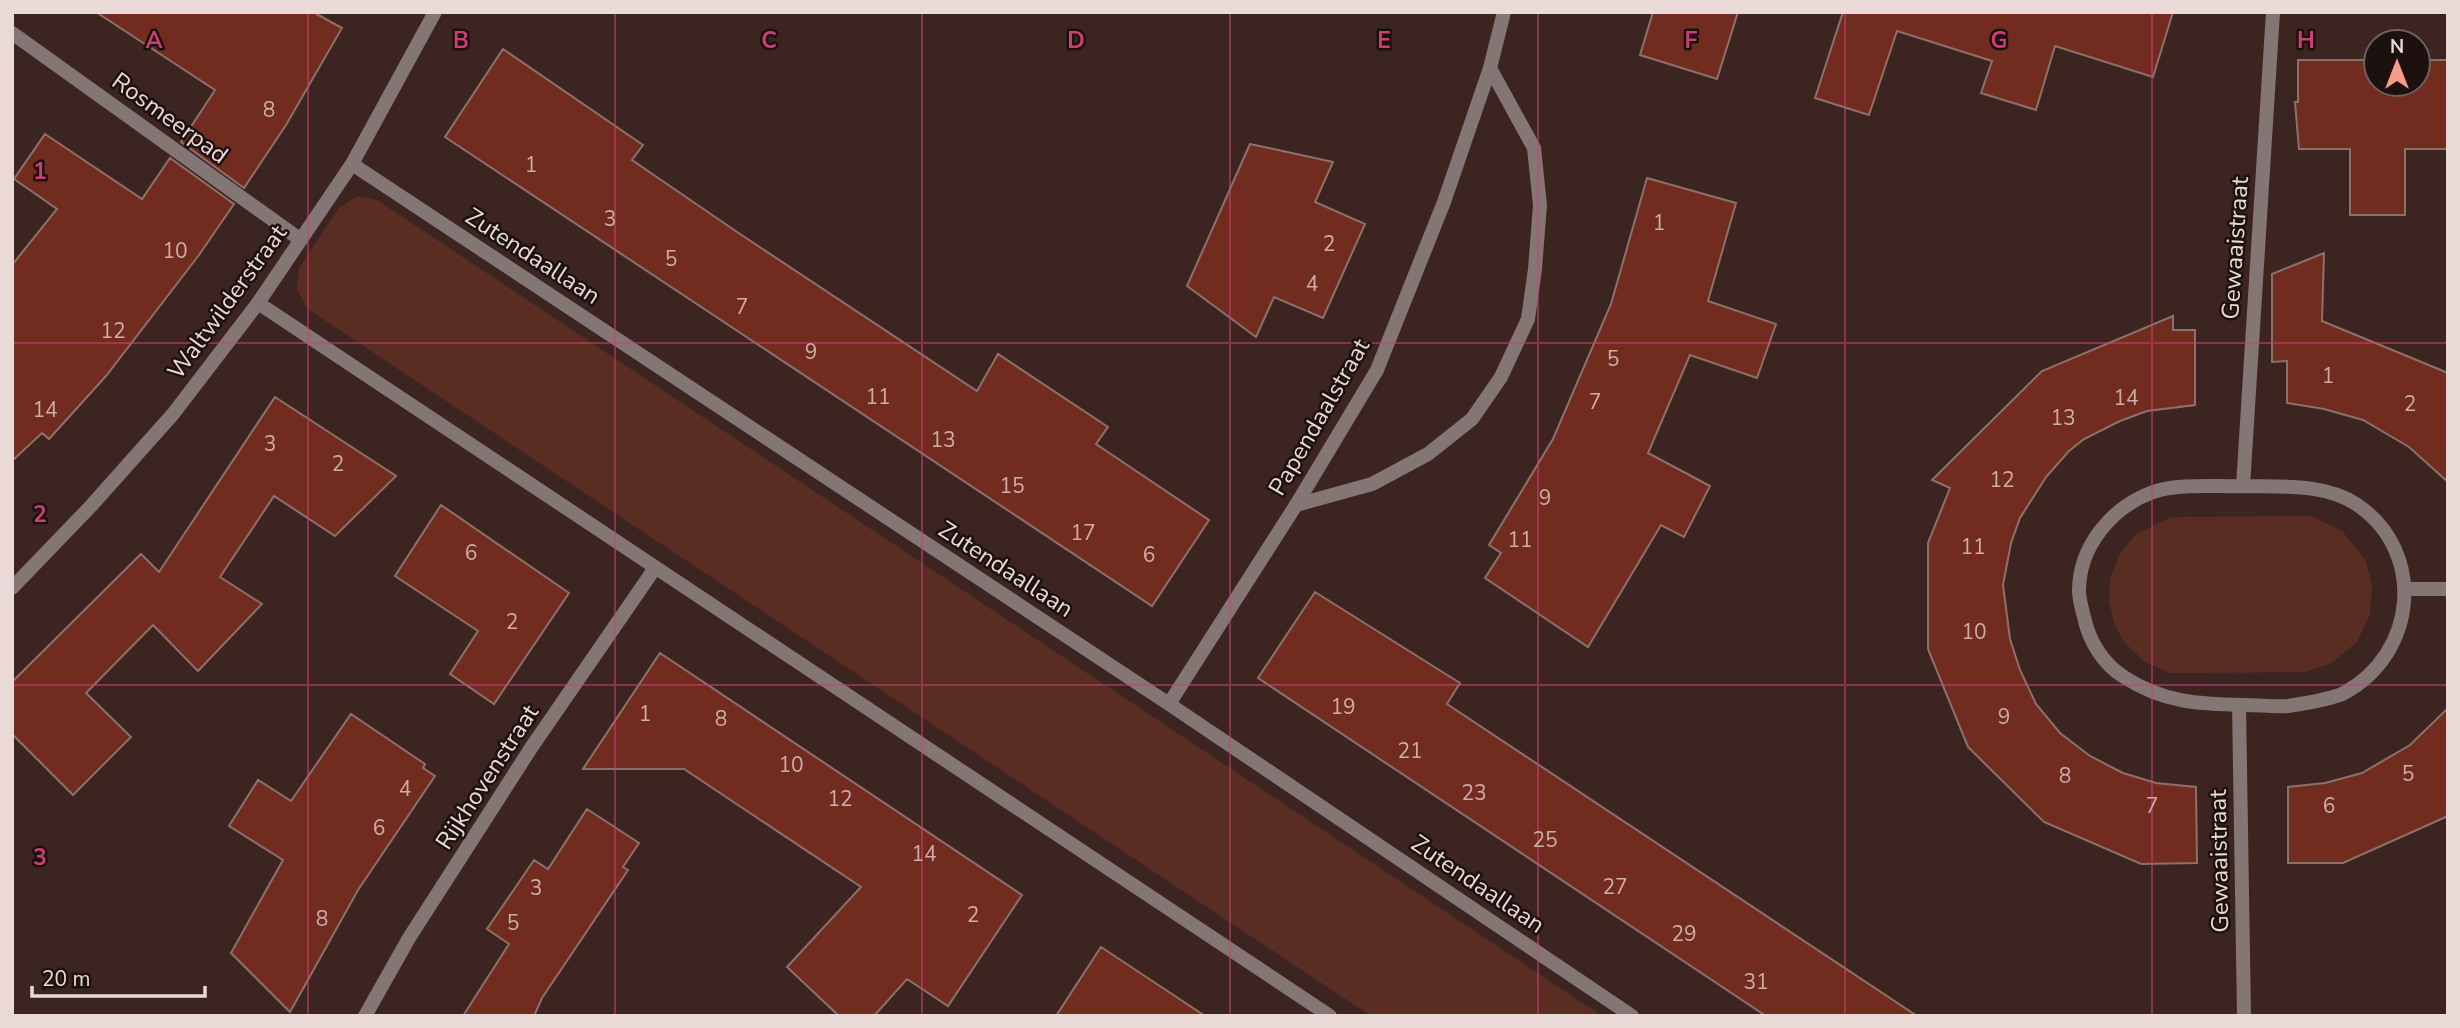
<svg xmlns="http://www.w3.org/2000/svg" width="2460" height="1028" viewBox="0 0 2460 1028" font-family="'Nunito Sans',sans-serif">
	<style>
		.green { fill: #5a2d23 }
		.building { fill: #722c1f; stroke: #8c716b; stroke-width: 2 }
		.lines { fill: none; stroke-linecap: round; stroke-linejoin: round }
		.service { stroke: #837674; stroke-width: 14 }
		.pedestrian { stroke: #837674; stroke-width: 14 }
		.minor { stroke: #837674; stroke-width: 14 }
		.grid { fill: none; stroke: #ca3f74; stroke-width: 2; stroke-opacity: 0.55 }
		.labels { text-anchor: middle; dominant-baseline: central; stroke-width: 5; stroke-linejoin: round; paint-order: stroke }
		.number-label { font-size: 21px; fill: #ccaea9 }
		.street-label { font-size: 24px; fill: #eadad7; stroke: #1c110f }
		.grid-label { font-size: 23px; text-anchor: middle; font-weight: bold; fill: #ca3f74; stroke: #1c110f; stroke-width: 5; stroke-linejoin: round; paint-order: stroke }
	</style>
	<rect width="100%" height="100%" fill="#3c2520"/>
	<path class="green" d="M357,196L377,200L1602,1016H1371L308,309L297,290L299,268L338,209Z
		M2311,516L2342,531L2366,561L2372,585L2370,614L2357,642L2330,664L2305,672L2170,673L2145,662L2124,642L2114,623L2109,600L2110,579L2119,555L2136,534L2171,517Z"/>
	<path class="building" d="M96,12H313L342,28L286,125L244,188L181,142L215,90Z
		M1653,12H1738L1717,79L1640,55Z
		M1843,12H2173L2153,77L2055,46L2036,110L1981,93L1992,61L1897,31L1869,115L1815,98Z
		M503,49L643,145L632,160L740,234L977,391L998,354L1108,427L1096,444L1209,520L1152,606L445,137Z
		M2298,60H2376V84H2418V60H2448V149H2405V215H2350V149H2299L2295,102H2298Z
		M45,134L142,199L170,158L234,204L199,255L106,376L49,439L42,433L12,461V265L57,209L14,179Z
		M1250,144L1333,162L1315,202L1365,224L1323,318L1274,297L1256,337L1187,286Z
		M1647,178L1736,203L1708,301L1776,324L1757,378L1690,355L1648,453L1710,486L1684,537L1661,525L1588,647L1485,578L1501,553L1489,545L1553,439L1611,304Z
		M2324,253L2322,321L2448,373V482L2409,447L2363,420L2324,409L2287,403V361L2272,362V274Z
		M2173,316V330H2195V405L2147,411L2120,421L2084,439L2069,451L2046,477L2020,518L2011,543L2003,585L2010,639L2020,670L2036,704L2060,733L2090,756L2123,773L2156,783L2196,787L2197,863L2141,864L2044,822L1968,747L1928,649V543L1950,488L1932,480L2042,371Z
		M275,397L396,476L335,536L274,496L220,577L262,604L198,671L153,625L86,693L131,737L73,795L12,734V682L141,554L159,572Z
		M441,505L569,593L494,704L450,674L478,631L395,576Z
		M1315,592L1460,683L1447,704L1917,1016H1766L1258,678Z
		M660,653L1022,895L948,1006L907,979L874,1016H839L787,967L861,887L684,769H583Z
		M2448,708V816L2343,863H2288V787L2325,783L2362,773L2410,745Z
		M351,714L425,764L423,768L435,776L358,890L290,1012L231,953L283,860L229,826L258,780L291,801Z
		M587,809L639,843L623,867L628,870L542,998L534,1016H463L509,944L487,929L534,860L548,869Z
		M1101,947L1205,1016H1056Z"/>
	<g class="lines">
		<path class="service" d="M1296,505L1372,484L1428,454L1472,419L1501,377L1528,319L1535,269L1540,205L1534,148L1490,68"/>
		<path class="pedestrian" d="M2243,486L2273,12
			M2239,705L2244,1016"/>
		<path class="minor" d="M12,33L301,240
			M352,164L1169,704L1632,1016
			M258,303L1330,1016
			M2243,486C2280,487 2324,483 2356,504C2427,551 2417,654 2344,693C2333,699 2301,704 2288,706C2274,707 2259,705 2245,705C2199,704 2164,703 2124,677C2103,664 2089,641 2084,617C2082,609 2079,599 2079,591C2079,546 2112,507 2153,492C2180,483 2215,487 2243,486Z
			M12,588L91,506L173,414L258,303L352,164L435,12
			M2405,589H2448
			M1169,704L1296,505L1377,370L1444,202L1490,68L1504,12
			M365,1016L409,938L531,748L655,568"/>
	</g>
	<path class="grid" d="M308,12V1016M615,12V1016M922,12V1016M1230,12V1016M1538,12V1016M1845,12V1016M2152,12V1016M12,343H2448M12,685H2448"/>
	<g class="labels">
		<g class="number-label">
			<text x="269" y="110">8</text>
			<text x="531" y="165">1</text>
			<text x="610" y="219">3</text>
			<text x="1659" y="223">1</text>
			<text x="1329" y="244">2</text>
			<text x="175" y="251">10</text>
			<text x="671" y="259">5</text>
			<text x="1312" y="284">4</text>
			<text x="742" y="307">7</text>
			<text x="113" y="331">12</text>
			<text x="811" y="352">9</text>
			<text x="1613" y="359">5</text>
			<text x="2328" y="376">1</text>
			<text x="878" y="397">11</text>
			<text x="2126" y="398">14</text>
			<text x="1595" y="402">7</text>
			<text x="2410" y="404">2</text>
			<text x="45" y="410">14</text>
			<text x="2063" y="418">13</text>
			<text x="943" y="440">13</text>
			<text x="270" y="444">3</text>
			<text x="338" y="464">2</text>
			<text x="2002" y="480">12</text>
			<text x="1012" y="486">15</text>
			<text x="1545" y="498">9</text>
			<text x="1083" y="533">17</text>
			<text x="1520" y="540">11</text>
			<text x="1973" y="547">11</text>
			<text x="471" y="553">6</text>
			<text x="1149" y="555">6</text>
			<text x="512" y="622">2</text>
			<text x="1974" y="632">10</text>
			<text x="1343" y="707">19</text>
			<text x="645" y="714">1</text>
			<text x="2004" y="717">9</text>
			<text x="721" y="719">8</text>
			<text x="1410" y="751">21</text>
			<text x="791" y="765">10</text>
			<text x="2408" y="774">5</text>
			<text x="2065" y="776">8</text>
			<text x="405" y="789">4</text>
			<text x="1474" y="793">23</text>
			<text x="840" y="799">12</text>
			<text x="2152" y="806">7</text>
			<text x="2329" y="806">6</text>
			<text x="379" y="828">6</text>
			<text x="1545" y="840">25</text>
			<text x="924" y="854">14</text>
			<text x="1615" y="887">27</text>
			<text x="536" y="888">3</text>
			<text x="973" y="915">2</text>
			<text x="322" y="919">8</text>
			<text x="513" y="923">5</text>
			<text x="1684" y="934">29</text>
			<text x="1756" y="982">31</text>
		</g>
		<g class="street-label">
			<text transform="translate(170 118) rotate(36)">Rosmeerpad</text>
			<text transform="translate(2235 248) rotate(-86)">Gewaaistraat</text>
			<text transform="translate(533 256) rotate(33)">Zutendaallaan</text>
			<text transform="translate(227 302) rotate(-54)">Waltwilderstraat</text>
			<text transform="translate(1319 417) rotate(-60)">Papendaalstraat</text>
			<text transform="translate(1006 569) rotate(33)">Zutendaallaan</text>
			<text transform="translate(487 777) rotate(-57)">Rijkhovenstraat</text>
			<text transform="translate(2219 861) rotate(-91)">Gewaaistraat</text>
			<text transform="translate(1478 884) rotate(34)">Zutendaallaan</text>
		</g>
	</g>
	<g class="grid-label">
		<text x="154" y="48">A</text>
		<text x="461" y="48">B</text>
		<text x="769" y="48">C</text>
		<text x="1076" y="48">D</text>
		<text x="1384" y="48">E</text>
		<text x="1691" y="48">F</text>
		<text x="1999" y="48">G</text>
		<text x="2306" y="48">H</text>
		<text x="40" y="179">1</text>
		<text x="40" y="522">2</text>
		<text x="40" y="865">3</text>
	</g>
	<rect width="2460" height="1028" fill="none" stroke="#eadad7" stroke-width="28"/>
	<g transform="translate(2397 63)"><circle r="33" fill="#1c110f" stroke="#6e615f" stroke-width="2"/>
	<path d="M0-5L12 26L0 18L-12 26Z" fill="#f49d8b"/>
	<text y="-10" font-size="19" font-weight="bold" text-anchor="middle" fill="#eadad7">N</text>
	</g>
	<path d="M32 986v10h173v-10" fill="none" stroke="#eadad7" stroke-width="3.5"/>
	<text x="42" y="986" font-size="21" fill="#eadad7" stroke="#1c110f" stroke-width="5" paint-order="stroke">20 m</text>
</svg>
